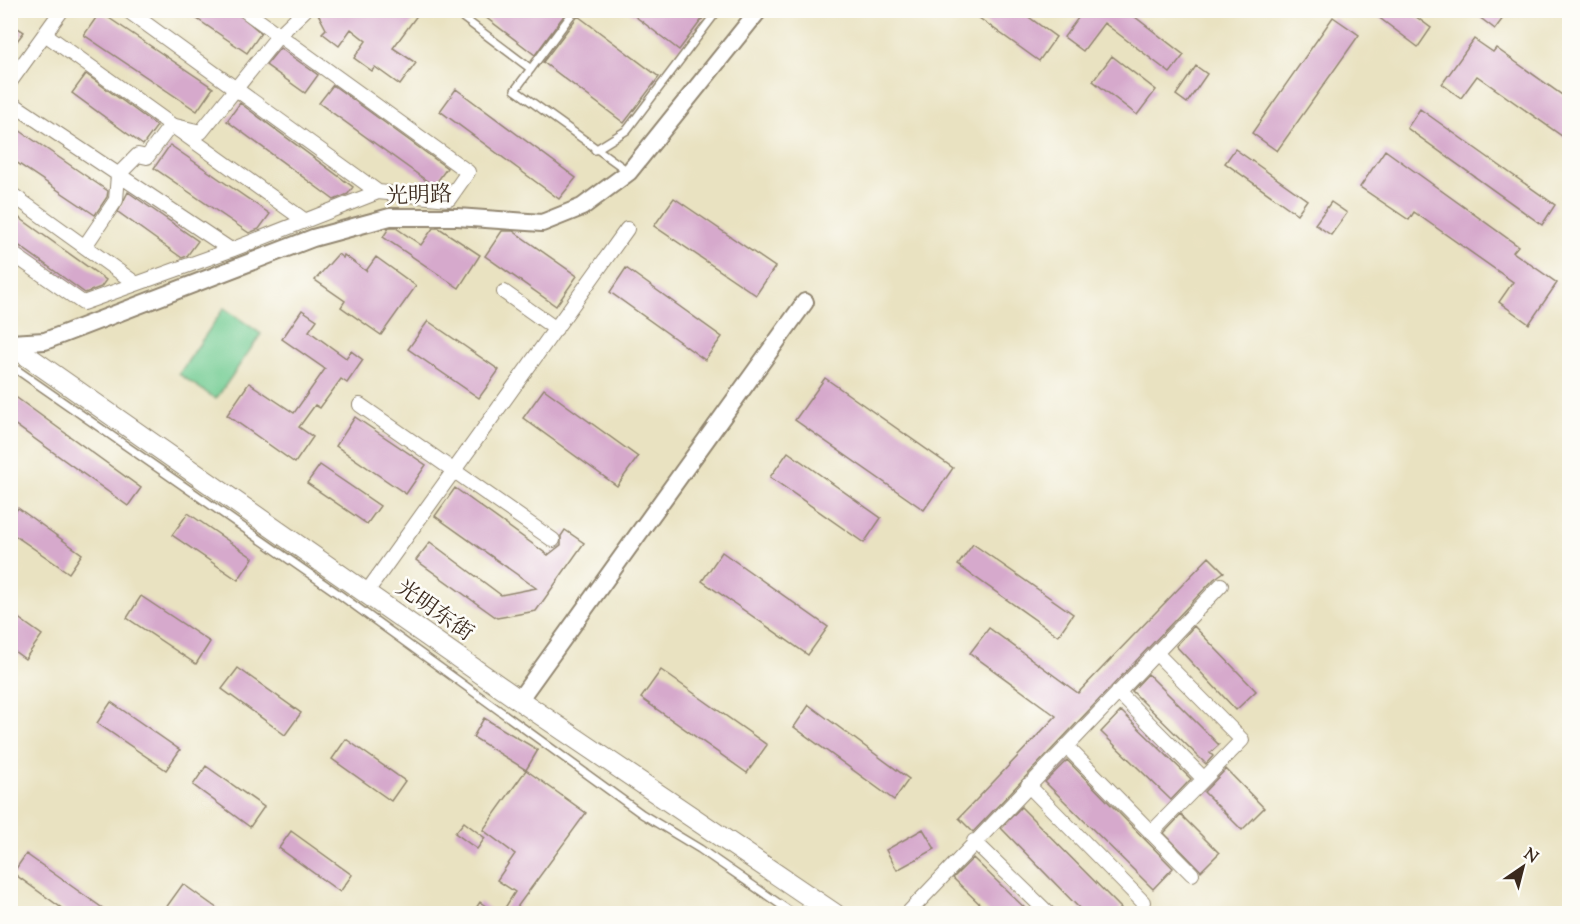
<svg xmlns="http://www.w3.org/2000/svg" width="1580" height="924" viewBox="0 0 1580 924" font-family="'Sorts Mill Goudy','Noto Serif SC',serif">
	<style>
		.green { fill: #72cc93; stroke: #567b58; stroke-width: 1.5 }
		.building { fill: #d6a9cc }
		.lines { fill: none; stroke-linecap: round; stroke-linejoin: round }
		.service-casing { stroke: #928670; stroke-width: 10 }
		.minor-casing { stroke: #928670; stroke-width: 16 }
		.tertiary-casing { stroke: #928670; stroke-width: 20 }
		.secondary-casing { stroke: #928670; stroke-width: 22 }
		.service { stroke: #fff; stroke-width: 7 }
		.minor { stroke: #fff; stroke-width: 14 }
		.tertiary { stroke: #fff; stroke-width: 16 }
		.secondary { stroke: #fff; stroke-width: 20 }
		.labels { text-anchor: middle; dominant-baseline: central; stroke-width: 5; stroke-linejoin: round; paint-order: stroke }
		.street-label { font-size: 22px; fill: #3b2a1e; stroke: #fdfcf7 }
	</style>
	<rect width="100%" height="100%" fill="#fdfcf7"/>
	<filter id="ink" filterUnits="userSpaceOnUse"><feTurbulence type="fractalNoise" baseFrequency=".0167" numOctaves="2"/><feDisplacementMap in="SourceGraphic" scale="12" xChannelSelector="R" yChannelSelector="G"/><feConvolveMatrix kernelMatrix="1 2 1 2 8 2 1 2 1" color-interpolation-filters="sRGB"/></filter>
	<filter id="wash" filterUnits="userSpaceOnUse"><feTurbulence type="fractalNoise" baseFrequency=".008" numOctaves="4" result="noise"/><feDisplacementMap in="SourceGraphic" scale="24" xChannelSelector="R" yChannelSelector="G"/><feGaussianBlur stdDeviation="1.35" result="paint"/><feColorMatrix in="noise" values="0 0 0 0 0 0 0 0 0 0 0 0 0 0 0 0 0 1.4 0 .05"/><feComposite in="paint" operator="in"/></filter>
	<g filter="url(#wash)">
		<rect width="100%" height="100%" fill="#e9e2c1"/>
		<path class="green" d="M224,308L261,334L216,399L179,374Z"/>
		<g id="blocks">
			<path class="building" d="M184,10H234L261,33L247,53Z
				M316,10H421L393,48L416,63L400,85L375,67L372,71L354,58L366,41L351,29L339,46L322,33L326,29Z
				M476,10H568L535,55Z
				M627,10H709L679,50Z
				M968,10H1019L1056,37L1039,61Z
				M1084,10H1126L1184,55L1170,73L1104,23L1083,51L1064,37Z
				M1369,10H1407L1431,28L1418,47Z
				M1470,10H1509L1495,29Z
				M100,12L213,88L197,111L84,35Z
				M578,16L659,77L624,123L543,62Z
				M1333,17L1359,35L1277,151L1252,133Z
				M10,23L24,32L10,50Z
				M1474,39L1493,52L1496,48L1569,100V141L1477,76L1461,98L1442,84Z
				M280,48L318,75L305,93L266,65Z
				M1112,56L1156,90L1137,115L1093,81Z
				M1196,66L1207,74L1187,103L1176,95Z
				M86,74L157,126L143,145L72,93Z
				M333,85L447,168L434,186L319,103Z
				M456,89L576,178L559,199L440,111Z
				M240,103L353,187L348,194L334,200L227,121Z
				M1420,109L1555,205L1542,225L1407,128Z
				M10,124L108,191L107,197L95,215L10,158Z
				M170,145L270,214L259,229L249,233L154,168Z
				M1235,149L1307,200L1297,214L1225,163Z
				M1385,150L1518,246L1513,252L1557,283L1529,324L1499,302L1513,282L1414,212L1409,220L1360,187Z
				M128,192L198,241L187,256L182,258L118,212Z
				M674,198L775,267L756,295L654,226Z
				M1331,202L1347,213L1331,235L1315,224Z
				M10,211L106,280L101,287L85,293L10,239Z
				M389,228H396L421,245L433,228H439L480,255L459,288L383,237Z
				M502,231H513L577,276L556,306L485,256Z
				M338,254L343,258L344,255L366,271L376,257L416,286L381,335L341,307L345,301L315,280Z
				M626,268L722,337L705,360L610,292Z
				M302,310L317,320L309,331L346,358L351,351L363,360L347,383L341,379L320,408L315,405L299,427L313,437L295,463L227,415L249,383L294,413L325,369L282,339Z
				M428,321L499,370L479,398L408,349Z
				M825,378L953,468L924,510L795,420Z
				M544,389L638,457L617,486L523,418Z
				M10,393L141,488L128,506L10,421Z
				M355,417L426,465L406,494L336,446Z
				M788,452L881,518L864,543L770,477Z
				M320,465L380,506L367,524L307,483Z
				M455,488L548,555L561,545V536L565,530L584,543L536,611L497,618L416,560L430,542L501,595L536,588L435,516Z
				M18,508L82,554L69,573L10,532V519Z
				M188,513L253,558L238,580L172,535Z
				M973,544L1073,614L1058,636L958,565Z
				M722,552L828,627L808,655L702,581Z
				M1209,557L1224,572L1214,579L973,832L959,818L1056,716L970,653L989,628L1078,693Z
				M141,596L210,642L196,664L127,618Z
				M10,612L42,635L25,659L10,648Z
				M1194,626L1256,691L1236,710L1176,646Z
				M238,668L301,713L285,735L222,689Z
				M661,670L767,745L747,773L641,698Z
				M1148,674L1219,745L1210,753L1213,756L1206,764L1132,691Z
				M111,702L180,750L166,770L97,723Z
				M809,705L909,779L894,800L794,727Z
				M1121,711L1191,779L1171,800L1101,732Z
				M484,718L538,750L526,770L473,737Z
				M346,739L405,781L391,801L332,759Z
				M1067,760L1173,868L1153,889L1045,782Z
				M206,766L264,807L250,827L193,785Z
				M1226,769L1264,808L1242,830L1204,792Z
				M526,770L586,813L512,914H501L515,892L497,880L515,854L483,830Z
				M1021,807L1121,908L1115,914H1085L1001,828Z
				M1181,815L1219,853L1201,871L1164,833Z
				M464,822L485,838L477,849L455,833Z
				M923,829L935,849L897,870L886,850Z
				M291,831L352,875L340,892L279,848Z
				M26,854L111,914H70L13,873Z
				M973,858L1031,914H990L953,878Z
				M183,884L225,914H172L165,909Z
				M480,902L497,914H472Z"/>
		</g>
	</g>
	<g filter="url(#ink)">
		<use href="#blocks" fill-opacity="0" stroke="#928670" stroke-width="1.5"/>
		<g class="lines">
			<defs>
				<path id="service" d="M453,10L531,69
					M575,10L515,90L629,172
					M595,150L627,130L718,10
					M10,365L340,595L642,814L700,849L794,914"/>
				<path id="minor" d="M127,10L378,192
					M45,34L304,220
					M10,82L62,10
					M10,102L231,250
					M10,193L135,283
					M85,246L116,200L118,175L138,155L147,157L171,125L201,132L279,35L305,10
					M10,252L83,303L231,250L378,192L449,199L468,172L244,10
					M504,292L556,329
					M360,405L553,540
					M366,593L627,229
					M1156,653L1242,740L1204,779
					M1118,692L1204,779L1151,833
					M1066,746L1192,874
					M1028,785L1143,902
					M974,841L1049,914
					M907,914L1221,585"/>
				<path id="tertiary" d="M10,343L45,341L313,238L390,217H457L542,223L582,207L629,172L759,10
					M519,700L805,302"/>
				<path id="secondary" d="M10,344L519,700L835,914"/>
			</defs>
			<use href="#service" class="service-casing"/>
			<use href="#minor" class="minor-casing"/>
			<use href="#tertiary" class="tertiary-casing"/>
			<use href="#secondary" class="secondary-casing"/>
			<use href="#service" class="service"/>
			<use href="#minor" class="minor"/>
			<use href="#tertiary" class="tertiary"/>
			<use href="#secondary" class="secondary"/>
		</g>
	</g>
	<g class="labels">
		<g class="street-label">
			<text transform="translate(419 197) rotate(-2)">光明路</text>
			<text transform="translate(434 612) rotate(35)">光明东街</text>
		</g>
	</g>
	<rect width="1580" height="924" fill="none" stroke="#fdfcf7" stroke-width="36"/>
	<g transform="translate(1523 867) rotate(35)" stroke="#fdfcf7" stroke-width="4.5" paint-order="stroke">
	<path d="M0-4.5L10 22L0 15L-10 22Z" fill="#3b2a1e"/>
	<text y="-9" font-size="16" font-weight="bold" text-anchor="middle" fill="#3b2a1e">N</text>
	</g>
</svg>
